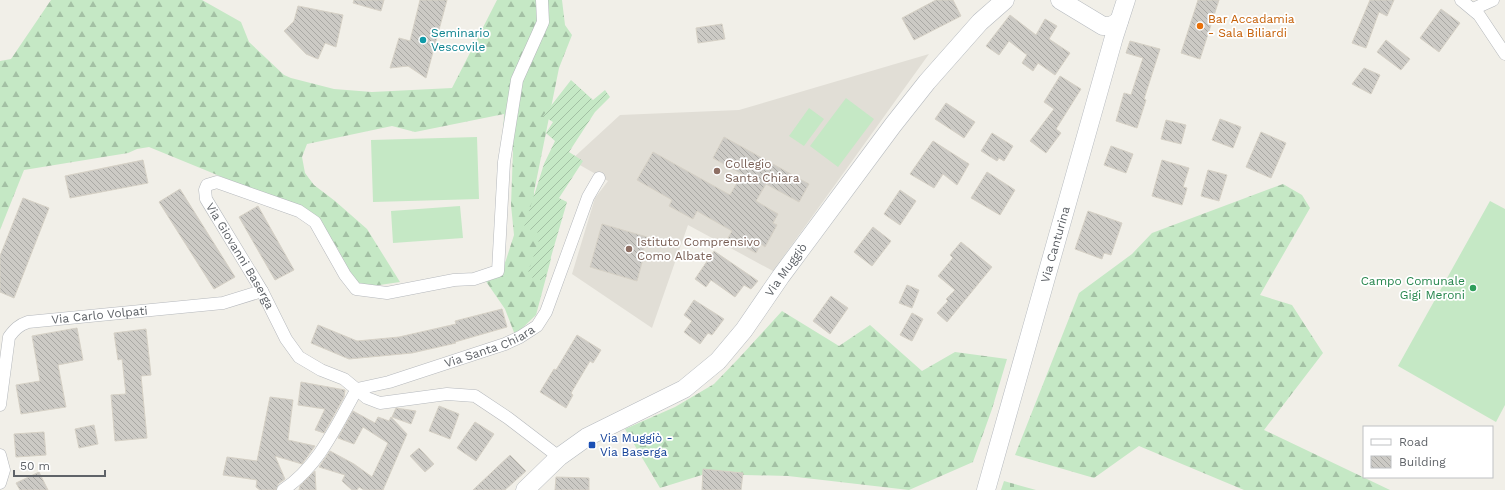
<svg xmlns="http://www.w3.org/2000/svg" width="1505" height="490" viewBox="0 0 1505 490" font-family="'Work Sans',sans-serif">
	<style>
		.education { fill: #e1ded6 }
		.forest { fill: url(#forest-firs) }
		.cemetery { fill: url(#cemetery-stones) }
		.garden { fill: url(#garden-furrows) }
		.pitch { fill: #c5e8c5 }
		.building { fill: url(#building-back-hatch); stroke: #d6d1c6 }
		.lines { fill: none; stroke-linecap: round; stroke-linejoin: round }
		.street-casing { stroke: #b5b8bc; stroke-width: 13 }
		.secondary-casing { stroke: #b6babf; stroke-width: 19 }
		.street { stroke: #fff; stroke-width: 12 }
		.secondary { stroke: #fff; stroke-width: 18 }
		.food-dot { fill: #e8710a; stroke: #fff; stroke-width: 1.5 }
		.culture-dot { fill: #0f9aa8; stroke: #fff; stroke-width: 1.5 }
		.education-dot { fill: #8d6e63; stroke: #fff; stroke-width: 1.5 }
		.leisure-dot { fill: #2e9e5b; stroke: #fff; stroke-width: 1.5 }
		.transit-dot { fill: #1a4fb4; stroke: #fff; stroke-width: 1.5 }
		.labels { text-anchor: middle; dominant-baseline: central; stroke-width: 3.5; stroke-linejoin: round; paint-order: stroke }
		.food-label { font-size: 12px; fill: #c56008; stroke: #fff; text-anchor: start }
		.culture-label { font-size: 12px; fill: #0d838f; stroke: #fff; text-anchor: start }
		.education-label { font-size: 12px; fill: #785e54; stroke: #fff; text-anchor: start }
		.street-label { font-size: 12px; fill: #5f6368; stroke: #fff }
		.leisure-label { font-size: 12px; fill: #27864d; stroke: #fff; text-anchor: end }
		.transit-label { font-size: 12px; fill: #164399; stroke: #fff; text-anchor: start }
	</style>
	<defs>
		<pattern id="forest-firs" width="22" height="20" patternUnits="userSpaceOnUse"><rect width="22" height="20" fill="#c5e8c5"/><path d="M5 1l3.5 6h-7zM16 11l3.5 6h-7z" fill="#a3c0a4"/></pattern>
		<pattern id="cemetery-stones" width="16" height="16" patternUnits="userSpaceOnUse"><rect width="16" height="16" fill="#c5e8c5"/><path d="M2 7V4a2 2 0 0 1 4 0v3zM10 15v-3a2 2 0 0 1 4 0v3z" fill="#a3c0a4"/></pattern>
		<pattern id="garden-furrows" width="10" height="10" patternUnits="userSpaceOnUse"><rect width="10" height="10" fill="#c5e8c5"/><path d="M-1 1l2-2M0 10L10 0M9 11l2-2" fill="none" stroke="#a3c0a4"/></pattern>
		<pattern id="building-back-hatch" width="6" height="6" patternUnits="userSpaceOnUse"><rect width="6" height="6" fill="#cccac5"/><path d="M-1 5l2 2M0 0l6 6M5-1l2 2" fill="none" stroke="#a9a8a4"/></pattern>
	</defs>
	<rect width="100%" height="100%" fill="#f1efe8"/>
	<path class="education" d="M929,54L773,271L688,225L652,328L572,274L595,198L608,181L571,160L620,115L739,110Z"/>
	<path class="forest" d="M51,0H202L241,22L249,42L284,75L291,78L334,89L372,92L452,88L497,0H562L565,25L572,35L559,68L534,192V205L537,224L551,259L536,315L515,335L505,309L485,280L503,267L506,260L514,235L511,205L513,151L512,142L503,136L504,114L415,132L392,126L307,144L302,157L305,173L314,185L335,201L367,229L400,282L366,287L355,281L348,272L338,249L320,222L227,179L149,147L137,149L128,153L24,170L0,230V61L11,59Z
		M1283,184L1302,195L1310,208L1260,295L1292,305L1323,353L1264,430L1390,490H1244L1139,446L1094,478L1015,455L1079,293L1132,254L1152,233Z
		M782,311L839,346L870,325L922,371L955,352L1007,359L992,409L973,462L909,490L788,476L705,474L660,488L625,429L675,407L714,384L740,357Z"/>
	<path class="cemetery" d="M1004,481L1036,490H1001Z"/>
	<path class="garden" d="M571,80L593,100L605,90L610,97L595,112L569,152L583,161L559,198L567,202L544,281L527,276L541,234L524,227L544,164L555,141L546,133L553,122L543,116Z"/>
	<path class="pitch" d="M846,98L874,119L838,167L810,146Z
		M809,108L824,119L804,146L789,136Z
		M477,137L479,199L373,202L371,140Z
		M1490,201L1505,209V405L1496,422L1398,366Z
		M460,206L463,238L393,243L391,211Z"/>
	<path class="building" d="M354,0H384L381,11L353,3Z
		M420,0H447L426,78L408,66L390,68L399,38L410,41Z
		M936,0H953L961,16L914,40L902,18Z
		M1198,0H1219L1200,59L1181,53Z
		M1370,0H1394L1387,16L1379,12L1366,48L1352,43Z
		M298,6L343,15L336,47L325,43L318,59L306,54L284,31L294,21Z
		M1441,9L1460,23L1439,52L1420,38Z
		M1010,15L1036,35L1045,19L1057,26L1049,39L1070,53L1055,75L1038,63L1033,71L1022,63L1027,55L1009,41L999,55L986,46Z
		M722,24L725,39L698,43L696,28Z
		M1386,40L1410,59L1401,70L1377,52Z
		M1130,41L1160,49L1144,99L1146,100L1137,128L1116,121L1124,93L1131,95L1143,58L1126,53Z
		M1364,68L1380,75L1371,94L1352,84Z
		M1060,76L1081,89L1056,129L1061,133L1046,153L1030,141L1054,109L1044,102Z
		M946,103L975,122L964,138L935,119Z
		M1220,119L1241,127L1233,148L1212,140Z
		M1166,120L1186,125L1181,144L1161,139Z
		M1261,132L1286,143L1271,178L1246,167Z
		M992,133L1013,146L1004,161L999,158L997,161L981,151Z
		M724,137L809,184L799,202L766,184L756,201L778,214L773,223L777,225L765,247L761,244L756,253L728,238L732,231L697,211L693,219L669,206L672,200L637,180L653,152L730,195L742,174L713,158Z
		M933,141L969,164L957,185L943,174L934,188L910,174Z
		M1111,146L1133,154L1126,173L1104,165Z
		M143,160L148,183L70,198L65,176Z
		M1162,160L1189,168L1183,187L1187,188L1182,205L1152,196Z
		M1208,170L1227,175L1219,201L1201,196Z
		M987,172L1015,190L1000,215L971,198Z
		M180,189L235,277L214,289L159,202Z
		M900,190L916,201L900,225L884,214Z
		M23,198L49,208L14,298L0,292V256Z
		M258,206L294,270L275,280L239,217Z
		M1088,211L1122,223L1111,255L1104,253L1102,259L1075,249Z
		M602,224L647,237L642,255H644L637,281L590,267Z
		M873,227L891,241L872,266L854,252Z
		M961,242L992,267L947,322L937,313L948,301L946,299L955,290L938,276L953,258L950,255Z
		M714,251L758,281L751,289L744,285L735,297L711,280L706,287L695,279Z
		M907,285L919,290L912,308L899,303Z
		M831,296L848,308L830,334L813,321Z
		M694,300L724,319L712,335L708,333L700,344L684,332L692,321L684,315Z
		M502,309L507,327L455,342L456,343L412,353L349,359L311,343L318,325L357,341L399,337L456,324L455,321Z
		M912,313L923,319L912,341L900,335Z
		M77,328L83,360L58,365L66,407L21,414L16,385L40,381L32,336Z
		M146,329L151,375L141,376L147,438L115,441L111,395L126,394L122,359L118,360L114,333Z
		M577,335L601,350L593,363L590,361L571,393L573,395L566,408L540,392L554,369L556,370Z
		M301,382L345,390L344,397L324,433L315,430L325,409L298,405Z
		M270,397L293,400L288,440L315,446L302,464L275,456L285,479L278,484L276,490H260L256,487L257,480L223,475L227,457L257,461Z
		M439,406L459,414L450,439L429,431Z
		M396,408L416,411L411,424L392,417Z
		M353,411L375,423L378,417L389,421L391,417L407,434L383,490H364L359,487L357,490H352L342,481L345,475L319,467L330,451L354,464L372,477L388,443L363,427L354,444L338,438Z
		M475,422L494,434L476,461L457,448Z
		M94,425L98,444L79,448L75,429Z
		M44,432L46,455L16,457L14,434Z
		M419,448L434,464L425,472L410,456Z
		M510,455L526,471L505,490H473Z
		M703,469L743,473L741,490H702Z
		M315,471L316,490H299L300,486Z
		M39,472L48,490H20L16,483Z
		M556,477L589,478V490H555Z"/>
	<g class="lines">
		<defs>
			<g id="street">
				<path id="s1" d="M542,0L543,22L517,80L504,162L498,271L474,279L454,280L387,293L356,289L345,275L315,222L299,211L217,182L207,185L205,190L206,199L262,291L286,339L299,357L321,370L344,379L367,398L380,403L447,394L475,396L508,418L559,457"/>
				<path d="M1461,0L1479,15L1505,54"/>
				<path d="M1473,9L1493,0"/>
				<path id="s2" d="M0,405L9,337C15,329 19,325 28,322L223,303L262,291"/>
				<path d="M0,455L4,470L0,483"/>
				<path id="s3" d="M283,490C319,466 336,426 357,389L389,382L505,344L520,337L537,326L546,312L588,197L599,178"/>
			</g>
			<g id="secondary">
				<path d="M1060,0L1103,26H1111L1119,21"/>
				<path id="s4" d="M525,490L559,457L587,437L684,389L718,361L744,330L781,276L893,125L927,82L980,22L1005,0"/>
				<path id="s5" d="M986,490L1114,37L1126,0"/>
			</g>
		</defs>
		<use href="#street" class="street-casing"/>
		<use href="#secondary" class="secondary-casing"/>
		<use href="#street" class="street"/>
		<use href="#secondary" class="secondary"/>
	</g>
	<circle class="food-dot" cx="1200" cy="26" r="4"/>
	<circle class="culture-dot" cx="423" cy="40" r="4"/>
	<g class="education-dot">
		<circle cx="717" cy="171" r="4"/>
		<circle cx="629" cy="249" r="4"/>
	</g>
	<circle class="leisure-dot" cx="1473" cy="288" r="4"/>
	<rect class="transit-dot" x="588" y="441" width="8" height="8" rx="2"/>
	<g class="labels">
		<g class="food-label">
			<text x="1208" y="19">Bar Accadamia<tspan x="1208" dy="14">- Sala Biliardi</tspan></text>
		</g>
		<g class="culture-label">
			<text x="431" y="33">Seminario<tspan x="431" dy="14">Vescovile</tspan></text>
		</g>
		<g class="education-label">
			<text x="725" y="164">Collegio<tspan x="725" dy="14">Santa Chiara</tspan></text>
			<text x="637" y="242">Istituto Comprensivo<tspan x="637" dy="14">Como Albate</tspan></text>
		</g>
		<g class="street-label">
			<text stroke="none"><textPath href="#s5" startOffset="255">Via Canturina</textPath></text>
			<text stroke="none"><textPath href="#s1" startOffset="699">Via Giovanni Baserga</textPath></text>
			<text stroke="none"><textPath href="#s4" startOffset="348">Via Muggiò</textPath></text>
			<text stroke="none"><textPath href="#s2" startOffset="165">Via Carlo Volpati</textPath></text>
			<text stroke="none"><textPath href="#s3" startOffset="266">Via Santa Chiara</textPath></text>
		</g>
		<g class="leisure-label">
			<text x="1465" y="281">Campo Comunale<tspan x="1465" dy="14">Gigi Meroni</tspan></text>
		</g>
		<g class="transit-label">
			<text x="600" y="438">Via Muggiò -<tspan x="600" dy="14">Via Baserga</tspan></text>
		</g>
	</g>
	<rect x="1363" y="426" width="130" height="52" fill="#ffffff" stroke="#bfc1c3"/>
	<rect x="1371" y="439" width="20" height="6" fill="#ffffff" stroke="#bfc1c3"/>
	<text x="1399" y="446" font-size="12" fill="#5f6368">Road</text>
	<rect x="1371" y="456" width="20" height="12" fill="url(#building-back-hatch)" stroke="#bfc1c3"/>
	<text x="1399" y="466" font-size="12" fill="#5f6368">Building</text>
	<path d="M14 470v6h91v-6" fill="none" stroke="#5f6368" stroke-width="2"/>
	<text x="20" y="470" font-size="12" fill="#5f6368" stroke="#ffffff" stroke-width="3" paint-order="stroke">50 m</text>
</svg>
